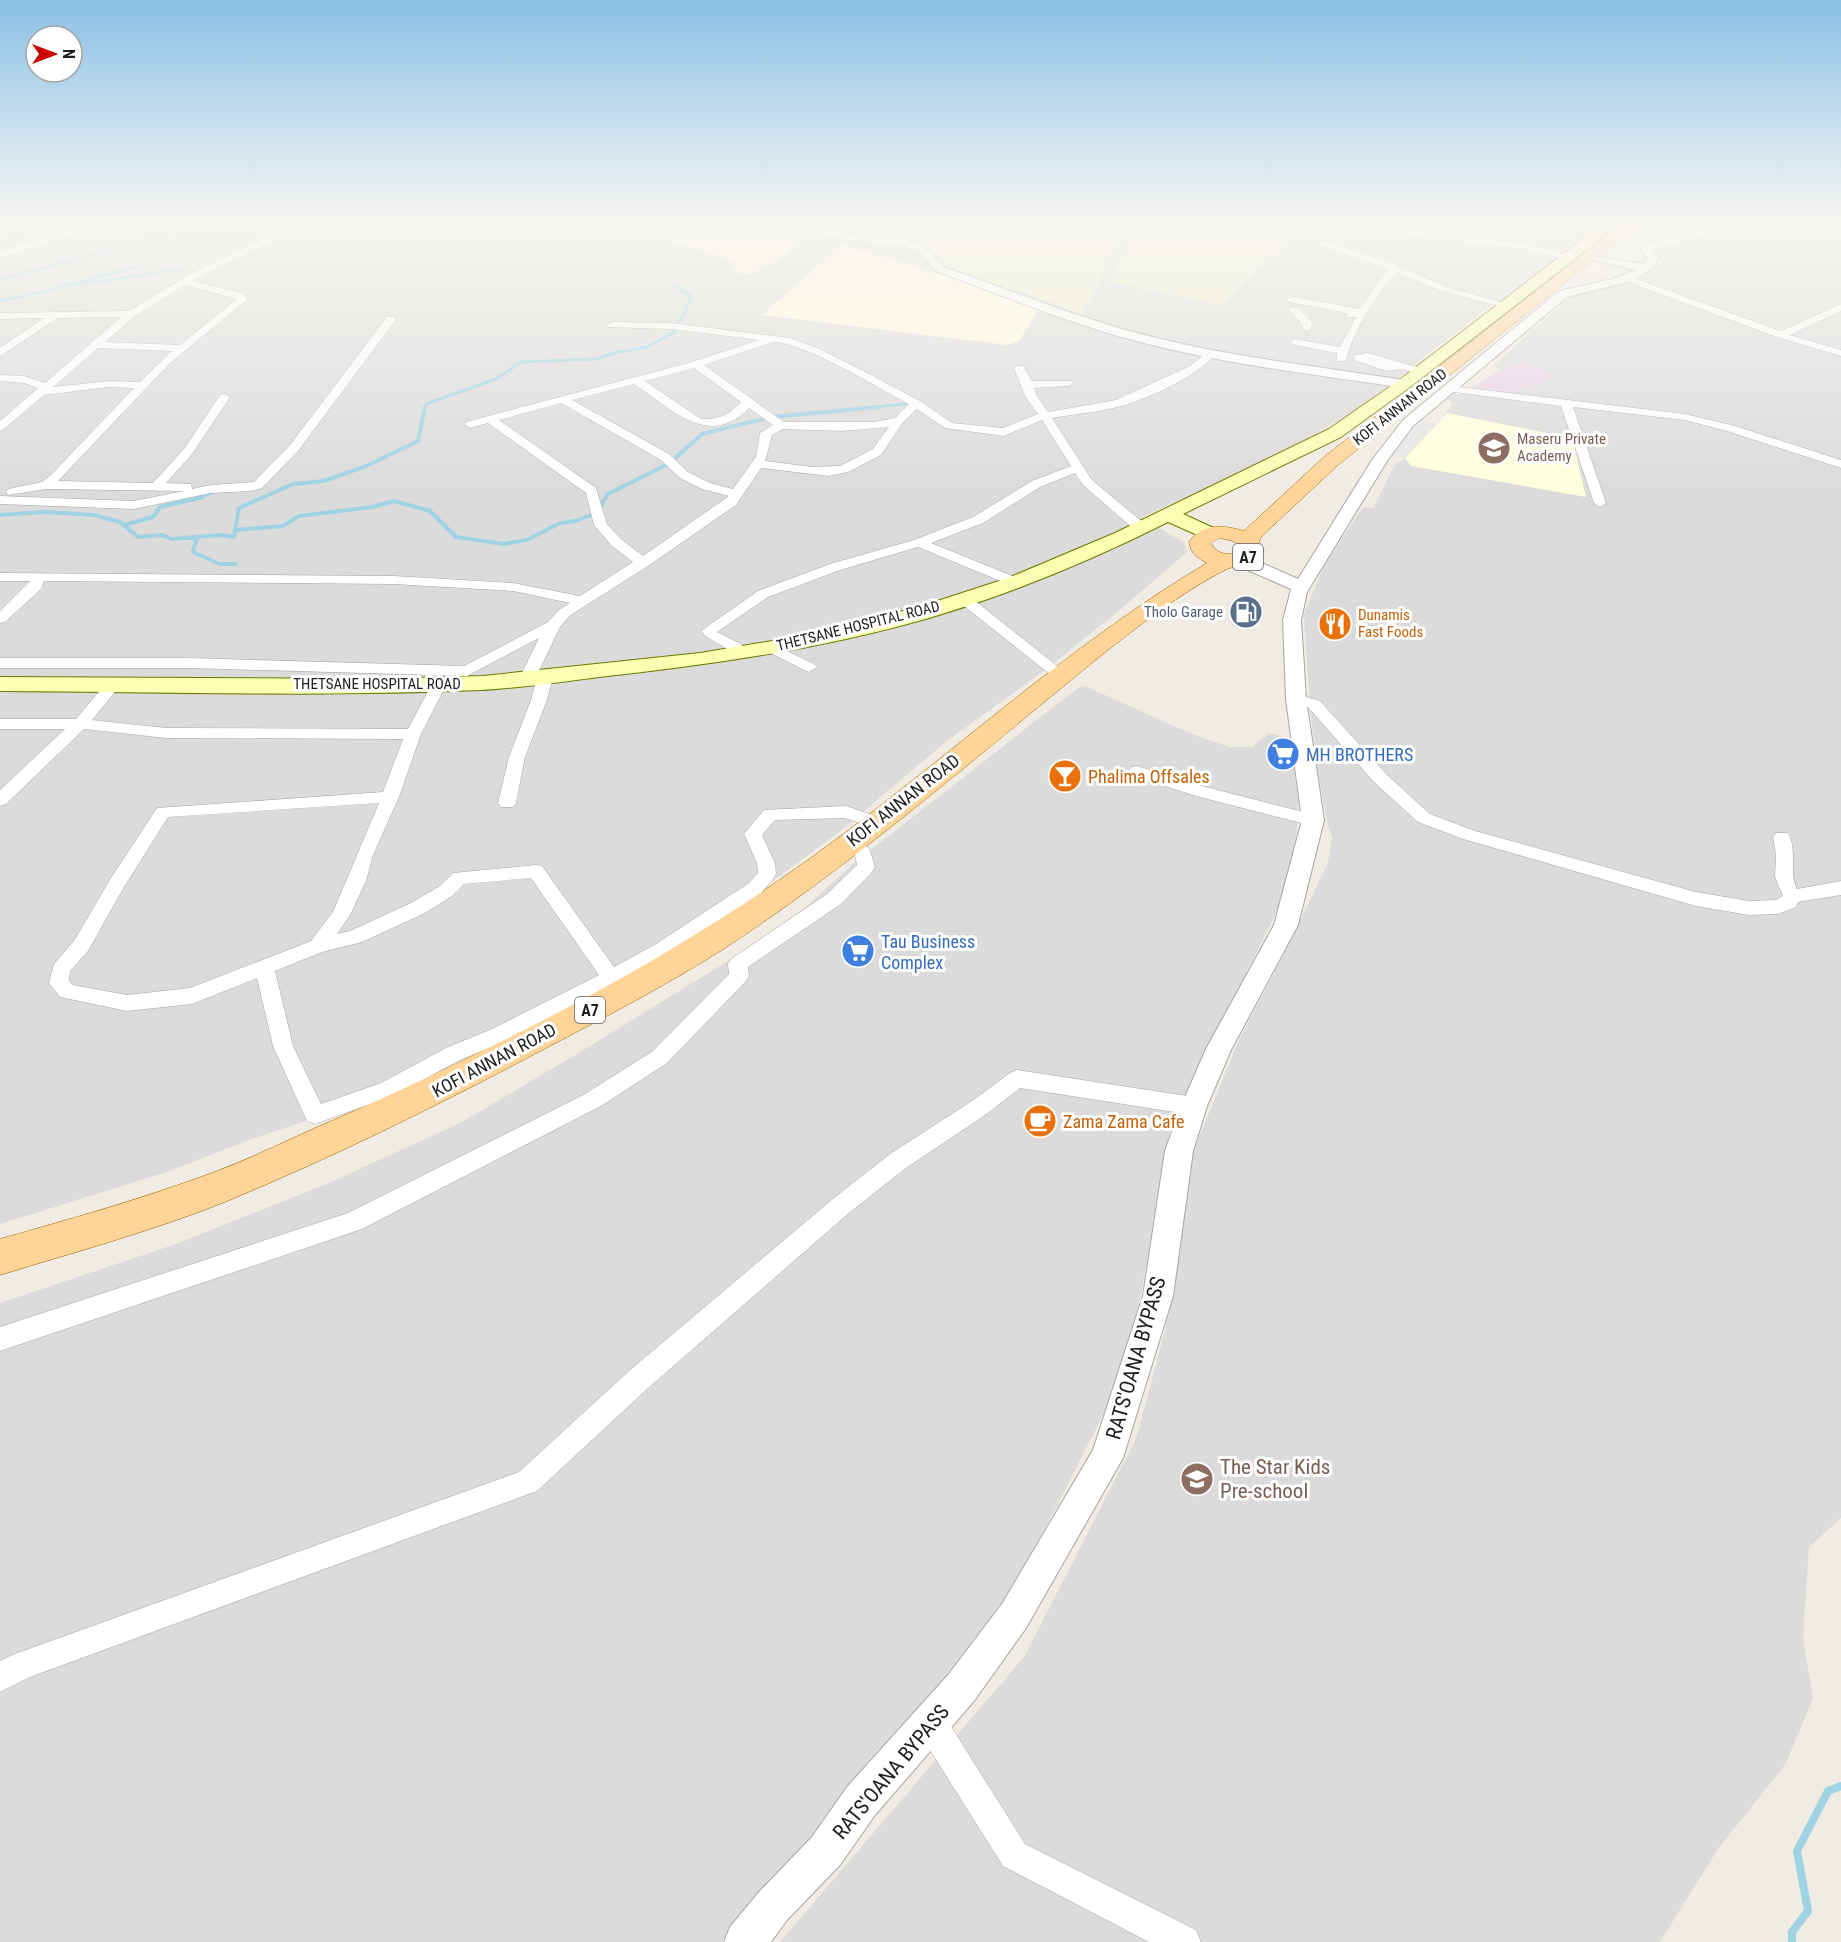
<svg xmlns="http://www.w3.org/2000/svg" width="1841" height="1942" viewBox="0 0 1841 1942" font-family="'Roboto Condensed',sans-serif">
	<style>
		.residential { fill: #dcdbdb }
		.industrial { fill: #ead4e5 }
		.education { fill: #ffd }
		.farmland { fill: #eef1cc }
		.parking { fill: #e6e6e6 }
		.lines { fill: none; stroke-linecap: round; stroke-linejoin: round }
		.stream-far2 { stroke: #9fd2e2; stroke-width: 3 }
		.stream-far1 { stroke: #9fd2e2; stroke-width: 4 }
		.stream { stroke: #9fd2e2; stroke-width: 8 }
		.minor-casing { stroke: #a5a5a5; stroke-width: 1 }
		.tertiary-casing { stroke: #a5a5a5; stroke-width: 2 }
		.secondary-casing { stroke: #6b7a00; stroke-width: 2 }
		.primary-casing { stroke: #986700; stroke-width: 1 }
		.minor { fill: #fff; fill-rule: evenodd }
		.tertiary { fill: #fff; fill-rule: evenodd }
		.secondary { fill: #faffb2; fill-rule: evenodd }
		.primary { fill: #ffd499; fill-rule: evenodd }
		.labels { text-anchor: middle; dominant-baseline: central; stroke-width: 6; stroke-linejoin: round; paint-order: stroke }
		.far-street-label { font-size: 15px; fill: #1e1e1e; stroke: #fff }
		.far-education-label { font-size: 15px; fill: #785e54; stroke: #fff; text-anchor: start }
		.far-service-label { font-size: 15px; fill: #4e5e75; stroke: #fff; text-anchor: end }
		.far-food-label { font-size: 15px; fill: #c56008; stroke: #fff; text-anchor: start }
		.shield { fill: #fff; stroke: #626262; stroke-width: 1.5 }
		.shield-label { font-size: 16px; font-weight: bold; fill: #1e1e1e }
		.shop-label { font-size: 18px; fill: #366cbe; stroke: #fff; text-anchor: start }
		.food-label { font-size: 18px; fill: #c56008; stroke: #fff; text-anchor: start }
		.street-label { font-size: 18px; fill: #1e1e1e; stroke: #fff }
		.near-street-label { font-size: 21px; fill: #1e1e1e; stroke: #fff }
		.near-education-label { font-size: 21px; fill: #785e54; stroke: #fff; text-anchor: start }
	</style>
	<rect width="100%" height="100%" fill="#f0ece3"/>
	<path class="residential" d="M0,219H1591L1594,222L1590,234L1535,276L1478,315L1358,409L1265,463L1142,517L1184,543L1186,553L1115,614L1041,673L947,741L838,833L781,875L647,960L355,1105L252,1139L164,1173L0,1224Z
		M1671,219H1841V1518L1809,1547L1803,1639L1813,1699L1785,1765L1718,1849L1660,1942H780L1024,1657L1136,1439L1165,1331L1175,1277L1188,1164L1238,1042L1286,950L1328,863L1332,838L1327,821L1318,773L1310,707L1304,615L1323,567L1363,507L1373,509L1394,466L1405,458L1453,405L1448,399L1451,394H1461L1501,370L1493,366L1573,294L1641,279L1662,261L1650,239Z
		M1085,686L1189,733L1230,747H1252L1269,733L1290,739L1298,797L1297,832L1287,880L1276,913L1171,1125L1158,1191L1148,1257L1131,1342L1120,1382L1027,1564L979,1640L785,1871L721,1942H0V1303L176,1244L329,1183L460,1123L577,1054L757,943L807,906L854,863L1043,715L1078,688Z"/>
	<path class="industrial" d="M1521,361L1556,376L1508,395L1475,387L1494,373Z"/>
	<path class="education" d="M736,219H769L806,232L779,260L751,274L730,272L736,262L660,238L692,227L711,229Z
		M842,244L967,283L1039,309L1019,341L1008,345L762,315Z
		M1447,413L1572,438L1586,497L1411,466L1405,458Z"/>
	<path class="farmland" d="M836,219H1128V224L1082,315L1048,301L962,275L943,267L933,257L926,246L871,240Z
		M1140,219H1197L1252,225L1293,238L1221,305L1109,282Z"/>
	<path class="parking" d="M1418,420L1435,424L1405,458L1391,455L1406,431Z"/>
	<g class="lines">
		<path class="stream-far2" d="M228,240L246,245
			M0,242L16,238L31,225L74,219
			M0,280L167,234L192,235L190,239L208,236L237,239L261,238
			M76,285L181,269
			M0,301C48,292 94,277 142,266
			M425,408L426,404L496,379L521,362L597,359L614,353L647,347L673,333L685,313L691,296L672,285
			M863,408L916,403"/>
		<path class="stream-far1" d="M0,515L44,512L94,515L120,522L138,537L162,535L172,539L220,535L234,537L239,508L293,484L324,481L366,466L418,441L425,407
			M124,525L153,517L160,507L199,498L212,492
			M235,530L283,526L299,516L372,507L394,501L430,511L456,537L504,544L527,540L560,523L576,521L596,513L608,494L670,463L702,434L771,417L879,407
			M197,537L193,552L220,564H236"/>
		<path class="stream" d="M1792,1942V1932L1808,1911L1797,1851L1828,1791L1841,1786"/>
		<defs>
			<path id="minor" d="M109,219H124L0,258V252L14,246Z
				M304,219H316L192,281L242,293L248,299L170,363L58,481L153,483L184,449L220,395L224,394L230,397L192,454L166,483L191,484L192,489L211,485L254,482L290,445L387,317H395V321L298,451L262,488L251,491L211,493L134,509L0,504V496L134,501L184,491L46,489L8,495L6,492L8,489L42,482L51,475L134,388L109,387L44,395L4,429L0,431V421L38,388L24,383L0,381V375L24,376L45,383L121,317L58,318L0,356V348L44,318L0,319V313L129,311L193,272ZM185,285L237,299L180,345L105,342L135,316ZM98,348L172,351L140,382L109,381L53,387Z
				M1380,219H1389L1396,226L1411,230L1521,243L1574,257L1569,260L1521,249L1410,236L1390,230Z
				M1745,219H1761L1657,249H1644L1639,246Z
				M1323,241L1379,258L1447,287L1512,305L1507,308L1441,291L1398,273C1378,290 1353,333 1346,359L1345,361H1337V353L1295,345L1290,342L1295,339L1340,347L1356,317H1347V313L1290,302L1285,299L1290,296L1360,309L1382,277L1390,269L1320,246L1318,244Z
				M1628,276L1781,331L1841,304V311L1790,335L1841,350V356L1777,337L1625,281L1623,279Z
				M1290,308H1298L1312,322L1311,330H1303V325L1289,310Z
				M612,322L671,323L790,338L817,348L867,373L920,401L952,423L1003,428L1038,414L1025,396L1014,368L1015,366H1023L1032,381H1072L1074,383L1068,386L1034,388L1037,396L1048,412L1116,400L1190,366L1207,352H1215L1216,354C1196,377 1151,397 1122,406C1100,412 1075,414 1052,418L1092,480L1146,525L1148,528L1146,531H1136L1083,485L1075,473L1040,487L983,523L931,543L1020,579L1022,582L1020,585H1010L918,547L840,570L768,597L717,632L741,644L746,653L744,656H734C726,644 710,643 701,631L758,591L830,564L914,540L973,517L1032,481L1071,466L1042,420L1004,436L945,428L917,409L903,422L881,455L848,472L829,476L761,468L736,505L648,566L569,616L560,627L535,679L527,684L519,679L539,638L467,676L189,668H0V658H189L464,666L548,622L559,610L570,603L513,591L394,584L44,581L41,589L5,622L0,623V611L30,581H0V573L394,576L513,583L580,596L633,562L611,545L594,525L586,493L488,423L470,428L464,424L466,422L692,362L759,340L671,329L608,327L607,325ZM773,342C802,341 880,389 909,404L895,418L874,422H784L704,365ZM694,368L741,402C729,415 719,420 701,419L645,381ZM634,384C670,408 709,450 749,408L773,425L760,433L756,457L733,489L710,483L688,472L669,454L572,400ZM561,403L661,460L680,478L702,489L729,496L643,556L621,539L607,524L596,488L499,420ZM889,427L873,449L840,466L812,467L765,461L772,435L783,429L842,431Z
				M1368,353L1424,369L1425,371L1420,374L1400,369L1387,371L1354,360L1355,355Z
				M1451,386L1685,414L1735,426L1841,460V468L1727,431L1685,420L1573,407L1606,503L1600,507L1594,503L1561,406L1447,391L1445,389Z
				M964,595L969,596L1066,673L1069,676L1066,679H1056L959,602L957,599Z
				M772,644L814,664L817,667L809,672L804,670L767,651L765,648L767,645Z
				M545,672L553,677L547,700L525,757L516,803L513,807H501L498,803L509,757L531,700L537,677Z
				M113,679L121,684L92,720L166,728L408,729L433,682H443L446,685L421,734L399,797L373,855L366,881L350,915L337,934L350,931L411,903L440,886L453,873L536,865L542,866L614,967L656,944L749,883L758,873L757,863L744,834L764,810L846,806L881,818L884,822L881,826L875,828L845,818L775,820L762,835L775,863L776,874L773,879L761,893L670,954L618,983L506,1041L460,1060L395,1095L315,1124L307,1121L273,1046L257,978L192,1004L127,1011L60,997L49,983L54,964L74,941L111,878L157,808L383,792L403,739L166,738L84,729L6,804L0,806V790L65,729H0V719H76L108,681ZM379,803L333,912L311,941L190,988L127,995L73,985L69,981L70,971L88,951L124,887L168,817ZM531,878L599,975L492,1029L446,1048L381,1083L321,1104L293,1046L275,971L322,952L362,942L425,913L452,896L464,884Z
				M1296,694L1320,701L1387,775L1430,814L1475,831L1696,892L1749,901L1776,900L1783,896L1775,877L1776,855L1773,837L1776,833H1788C1798,850 1788,871 1797,889L1841,881V895L1798,902L1796,907L1778,914L1749,915L1696,906L1463,839L1418,822L1375,783L1308,707L1290,702L1288,699L1290,696Z
				M1137,766L1206,787L1319,816L1322,820L1319,824L1313,826L1196,796L1131,775L1129,771L1131,767Z
				M849,837L869,848L875,867L872,872L841,904L748,967L749,976L746,981L667,1063L601,1106L362,1229L0,1351V1327L348,1213L585,1094L653,1051L729,974L728,964L731,959L827,894L857,865L855,855L840,843L843,839Z
				M1017,1070L1194,1097L1202,1100L1205,1106L1202,1112L1194,1115L1020,1088L988,1113L906,1168L850,1212L647,1389L537,1491L30,1677L0,1692V1661L12,1655L519,1472L629,1371L834,1198L890,1154L972,1101L1010,1073Z
				M931,1708L942,1712L1025,1844L1196,1930L1201,1942H1149L1003,1866L920,1734L916,1723L920,1712Z"/>
			<path id="tertiary" d="M778,219C803,219 826,231 851,234C870,237 893,234 912,241C926,246 934,256 944,267C1016,292 1087,322 1161,339C1240,358 1323,367 1404,380L1411,384L1404,388C1322,375 1237,366 1156,346C1081,328 1009,298 936,271L921,254L905,246L852,241L822,235Z
				M1651,219H1663L1645,238L1659,257L1652,269L1632,281L1567,297L1413,426L1387,461L1307,592L1301,620L1306,699L1324,820L1298,925L1231,1050L1207,1106L1193,1151L1173,1296L1123,1458L1026,1628L974,1701L875,1815L840,1865L787,1920L771,1942H724L730,1927L759,1892L812,1837L847,1787L948,1675L1002,1604L1093,1450L1143,1296L1165,1151L1181,1106L1206,1049L1274,925L1302,820L1286,699L1283,620L1291,589L1234,564L1232,560L1240,555L1246,556L1298,579L1372,460L1403,420L1559,291L1612,279L1636,270L1587,259V255L1644,264L1647,257L1633,238Z"/>
			<path id="secondary" d="M1593,219H1606L1608,229L1602,238L1410,387L1341,437L1183,514L1218,530L1221,534L1218,538H1204L1168,522C1092,560 1011,594 929,618C821,649 710,665 599,677C560,682 520,688 480,690C320,697 160,692 0,691V677L375,679L483,676L700,653L772,641L916,608L1008,578L1115,533L1329,429L1398,381L1592,232L1595,229Z"/>
			<path id="primary" d="M1628,219H1644L1338,465L1262,536L1259,541L1264,552C1253,566 1240,563 1225,570C1180,593 1137,627 1098,658C976,757 856,862 725,948C667,985 605,1017 544,1049C441,1104 333,1157 225,1202C152,1231 75,1252 0,1275V1239C67,1220 135,1201 201,1177C247,1161 291,1138 336,1119C500,1047 662,964 808,860C943,763 1064,648 1207,563C1197,558 1191,553 1189,542C1202,523 1224,525 1244,531L1324,457ZM1220,538L1233,541L1241,546L1242,550C1231,557 1216,555 1211,543Z"/>
		</defs>
		<use href="#minor" class="minor-casing"/>
		<use href="#tertiary" class="tertiary-casing"/>
		<use href="#secondary" class="secondary-casing"/>
		<use href="#primary" class="primary-casing"/>
		<use href="#minor" class="minor"/>
		<use href="#tertiary" class="tertiary"/>
		<use href="#secondary" class="secondary"/>
		<use href="#primary" class="primary"/>
	</g>
	<linearGradient id="sky" x2="0" y2="1"><stop stop-color="#8bc0e6"/><stop offset="0.45" stop-color="#f8f6f2"/><stop offset="1" stop-color="#f8f6f2" stop-opacity="0"/></linearGradient>
	<rect width="1841" height="491" fill="url(#sky)"/>
	<defs>
		<symbol id="school-disc" viewBox="-11 -11 22 22"><circle r="9.5" fill="#8d6e63" stroke="#fff"/><path d="M0-5L7-2L0 1L-7-2ZM-4 1L0 2.5L4 1V4Q0 6-4 4Z" fill="#fff"/></symbol>
		<symbol id="fuel-disc" viewBox="-11 -11 22 22"><circle r="9.5" fill="#5c6f8a" stroke="#fff"/><path d="M-5.5-6h7V0h2V4h1.3V-2.5L3-4.5l.8-.8L6-3V5H2.5V1h-1V6h-7ZM-4.2-4.7v3.2H.2V-4.7Z" fill="#fff"/></symbol>
		<symbol id="restaurant-disc" viewBox="-11 -11 22 22"><circle r="9.5" fill="#e8710a" stroke="#fff"/><path d="M-5-6h1v4h1v-4h1v4h1v-4h1v5L-1.5 .5V6h-2V.5L-5-1ZM5-6V6H3V1.5H1.5Q1.5-4 5-6Z" fill="#fff"/></symbol>
		<symbol id="supermarket-disc" viewBox="-11 -11 22 22"><circle r="9.5" fill="#3f7fe0" stroke="#fff"/><path d="M-6-5.5h2.5l.6 2H6L4.5 2H-2.5L-4.4-4H-6ZM-1.5 3.2a1.3 1.3 0 1 0 .1 0ZM3 3.2a1.3 1.3 0 1 0 .1 0Z" fill="#fff"/></symbol>
		<symbol id="bar-disc" viewBox="-11 -11 22 22"><circle r="9.5" fill="#e8710a" stroke="#fff"/><path d="M-6-5H6L.8 .8V4.5H3.5V6h-7V4.5H-.8V.8Z" fill="#fff"/></symbol>
		<symbol id="cafe-disc" viewBox="-11 -11 22 22"><circle r="9.5" fill="#e8710a" stroke="#fff"/><path d="M-5.5-4.5H6V0H3Q3 3.5 0 3.5H-2.5Q-5.5 3.5-5.5 0ZM3-3.2v2h1.7v-2ZM-6 4.5H4V6H-6Z" fill="#fff"/></symbol>
	</defs>
	<g fill-rule="evenodd">
		<use href="#school-disc" x="1475" y="429" width="38" height="38"/>
		<use href="#fuel-disc" x="1227" y="593" width="38" height="38"/>
		<use href="#restaurant-disc" x="1316" y="605" width="38" height="38"/>
		<use href="#supermarket-disc" x="1264" y="735" width="38" height="38"/>
		<use href="#bar-disc" x="1046" y="757" width="38" height="38"/>
		<use href="#supermarket-disc" x="839" y="932" width="38" height="38"/>
		<use href="#cafe-disc" x="1021" y="1102" width="38" height="38"/>
		<use href="#school-disc" x="1178" y="1460" width="38" height="38"/>
	</g>
	<g class="labels">
		<g class="far-street-label">
			<text transform="translate(1400 407) rotate(-38)">KOFI ANNAN ROAD</text>
			<text transform="translate(858 626) rotate(-14)">THETSANE HOSPITAL ROAD</text>
			<text x="377" y="684">THETSANE HOSPITAL ROAD</text>
		</g>
		<g class="far-education-label">
			<text x="1517" y="439">Maseru Private<tspan x="1517" dy="17">Academy</tspan></text>
		</g>
		<g class="far-service-label">
			<text x="1223" y="612">Tholo Garage</text>
		</g>
		<g class="far-food-label">
			<text x="1358" y="615">Dunamis<tspan x="1358" dy="17">Fast Foods</tspan></text>
		</g>
		<g class="shield">
			<rect x="1233" y="544" width="30" height="26" rx="4.5"/>
			<rect x="575" y="997" width="30" height="26" rx="4.5"/>
		</g>
		<g class="shield-label">
			<text x="1248" y="557">A7</text>
			<text x="590" y="1010">A7</text>
		</g>
		<g class="shop-label">
			<text x="1306" y="754">MH BROTHERS</text>
			<text x="881" y="941">Tau Business<tspan x="881" dy="21">Complex</tspan></text>
		</g>
		<g class="food-label">
			<text x="1088" y="776">Phalima Offsales</text>
			<text x="1063" y="1121">Zama Zama Cafe</text>
		</g>
		<g class="street-label">
			<text transform="translate(903 800) rotate(-38)">KOFI ANNAN ROAD</text>
			<text transform="translate(494 1060) rotate(-28)">KOFI ANNAN ROAD</text>
		</g>
		<g class="near-street-label">
			<text transform="translate(1136 1358) rotate(-74)">RATS'OANA BYPASS</text>
			<text transform="translate(891 1772) rotate(-50)">RATS'OANA BYPASS</text>
		</g>
		<g class="near-education-label">
			<text x="1220" y="1467">The Star Kids<tspan x="1220" dy="24">Pre-school</tspan></text>
		</g>
	</g>
	<g transform="translate(54 54) rotate(90)"><circle r="28" fill="#ffffff" stroke="#a5a5a5" stroke-width="1.5"/>
	<path d="M0-4.5L10 22L0 15L-10 22Z" fill="#cc0200"/>
	<text y="-9" font-size="16" font-weight="bold" text-anchor="middle" fill="#1e1e1e">N</text>
	</g>
</svg>
